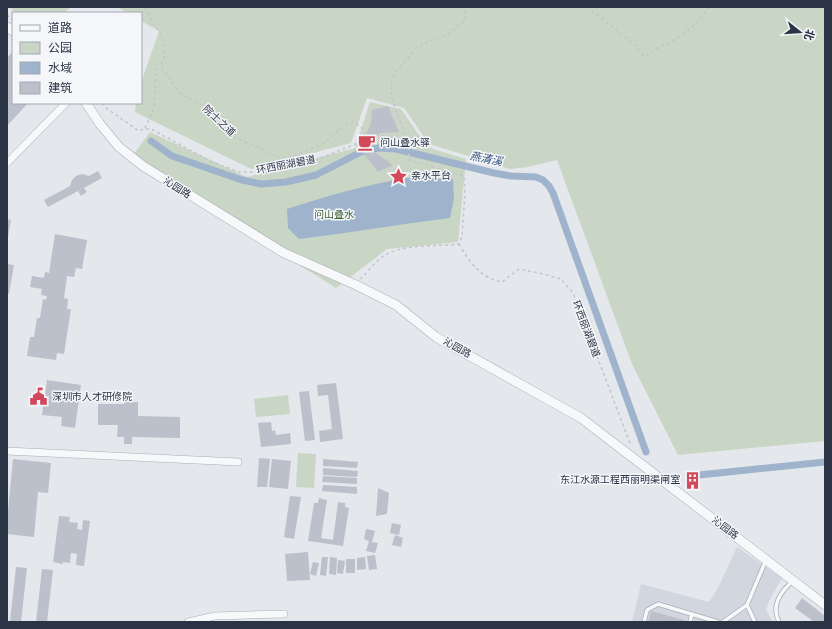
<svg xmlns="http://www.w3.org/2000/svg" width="832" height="629" viewBox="0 0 832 629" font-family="'Source Sans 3','Noto Sans SC',sans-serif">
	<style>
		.built { fill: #d2d6de }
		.green { fill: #c9d6c5 }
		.water { fill: #9fb4cc }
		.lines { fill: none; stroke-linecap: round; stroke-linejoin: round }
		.canal { stroke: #9fb4cc; stroke-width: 7 }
		.building { fill: #bbc0ca }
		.service-casing { stroke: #a9aeb7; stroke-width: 5 }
		.minor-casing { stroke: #a9aeb7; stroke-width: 8 }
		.tertiary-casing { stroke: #a9aeb7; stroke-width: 10 }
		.path { stroke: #c2c5cb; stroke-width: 1.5; stroke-dasharray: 3 3; stroke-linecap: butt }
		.service { stroke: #f7f8fa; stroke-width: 3.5 }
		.minor { stroke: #f7f8fa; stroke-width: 7 }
		.tertiary { stroke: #f7f8fa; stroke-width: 9 }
		.labels { text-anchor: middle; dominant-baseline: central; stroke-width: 3; stroke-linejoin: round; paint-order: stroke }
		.street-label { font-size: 10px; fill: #2b3445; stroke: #f4f6f9 }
		.poi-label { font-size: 10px; fill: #2b3445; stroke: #f4f6f9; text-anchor: start }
		.park-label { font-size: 10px; fill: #3f6138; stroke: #f4f6f9 }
		.water-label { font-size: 11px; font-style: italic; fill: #34527a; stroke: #f4f6f9 }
	</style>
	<rect width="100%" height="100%" fill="#e4e7ec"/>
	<path class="built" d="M737,547L782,578L769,601L766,610L773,622H632L641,584L709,602L718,588Z"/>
	<path class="green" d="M9,7H70L65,13H16Z
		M117,7H825V441L678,455L632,364L557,160L528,167L510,169L429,144L404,108L367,98L351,143L251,169L135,112L136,103H141V83L159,31L141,21V13H128Z
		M370,102L401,109L427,147L466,159L458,242L387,249L336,288L130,159L150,132L247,177L355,148Z
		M288,395L290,414L256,417L254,399Z
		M298,453L316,454L314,488L296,487Z"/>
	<path class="water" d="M406,178L453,179L454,198L450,218C400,224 350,233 299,239L288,228L287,209C326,196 366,185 406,178Z"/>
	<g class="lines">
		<path class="canal" d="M151,141L172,156L242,180L261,184L286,182L316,175L361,152L378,148L396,149L494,173L511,176L536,177L543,180L549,186L553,193L646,452
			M699,475L825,462"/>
	</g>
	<path class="building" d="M13,51V103H28L7,126V58Z
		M388,106L399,132L379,133L367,147L393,165L378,172L360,149L371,123L372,110Z
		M98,171L102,178L84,188L87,192L81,196L78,191L48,207L44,200L70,186L72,180L76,176L82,174L89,176Z
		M7,219L11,220L8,237H7Z
		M55,234L87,240L82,269L76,268L74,277L67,276L64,298L68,299L67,309H71L64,354L57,353L56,360L27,356L30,337H34L37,318H40L43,299L46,300L47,296L41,295L42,289L30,287L32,276L44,278L45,272L49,273Z
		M7,264L14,265L9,294L7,293Z
		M47,380L81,385L75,428L61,426L62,417L42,415Z
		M336,383L343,439L320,442L319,431L332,429L328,395L318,396L317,385Z
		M309,391L315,440L305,441L299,392Z
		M124,402H138V416L180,417V438L132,437V444H124V437H117L118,425H98V404H124Z
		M271,422L272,431L275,430L276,435L290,433L291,444L261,447L258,423Z
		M259,458L270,459L267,487H257Z
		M13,459L51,463L48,493L38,492L34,537L7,534V521Z
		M272,459L291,461L288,489L269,487Z
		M323,459L358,462L357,468L323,466Z
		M323,468L358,471L357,477L323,475Z
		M695,475L697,484L690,485L689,476Z
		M323,476L357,478V484L322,482Z
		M323,485L357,487V494L322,491Z
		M378,488L389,493L387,514L376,516Z
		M290,496L301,497L294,539L284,537Z
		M319,498L327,500L321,538L333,540L338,502L345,503V507L349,508L343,546L308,541L314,503H318Z
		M59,516L70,517L69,522L78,523L77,529L82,530L83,520L90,521L84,566L76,565L77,554L71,553L70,563L63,562V564L53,562Z
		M392,523L401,525L399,535L390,533Z
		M366,529L375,531L372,542L378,543L375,553L366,551L369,541L364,539Z
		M395,535L403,538L401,547L392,545Z
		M308,552L310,580L287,581L285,554Z
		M375,555L377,569L369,570L367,556Z
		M322,557H328L326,576L320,575Z
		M330,557L337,558L336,575L329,574Z
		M365,557L366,569L357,570V558Z
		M346,559H355V573H346Z
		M338,560L345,561L343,574L337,573Z
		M313,562L319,563L316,576L310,574Z
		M16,567L27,568L21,622L10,621Z
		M42,569L53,570L47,622H36Z
		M802,598L825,616V622H814L795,608Z
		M651,611L684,620V622H648Z"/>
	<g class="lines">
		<defs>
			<path id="service" d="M747,605L755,622
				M644,622L647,610L658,604L718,622
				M690,622L692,614
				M723,622L747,605L766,560
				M779,622C771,606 780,592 793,581"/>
			<path id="minor" d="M7,163L66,103
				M7,451L238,462
				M188,622L215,616L284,614"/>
			<path id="tertiary" d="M7,27L13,31
				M86,103L100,124L119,147L143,166L284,253L356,285L396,305L436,337L581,418L825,605"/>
		</defs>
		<use href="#service" class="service-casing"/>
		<use href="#minor" class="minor-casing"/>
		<use href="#tertiary" class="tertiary-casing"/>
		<path class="path" d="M145,7L152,22L161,34L164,46V59L161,66L179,93L199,103L217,117L230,135L280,158L291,157L324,143L343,127L354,122L361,127L368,138
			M587,7L634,44L643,56C649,56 651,52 656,49C661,46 667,44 673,41C683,34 704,19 708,7
			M7,15L13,20
			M102,103L106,108L139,131L144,129H151L212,162L239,172H251L313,161L378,135L404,139L409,141
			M145,128L154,108L156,70L161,66
			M408,140L405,135L392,99L391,83L395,73L417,47L449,33L465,21V7
			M409,141V160L464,176L465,192L462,237L459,244
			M459,244C469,262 481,278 502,282L519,269L539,273L561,279L573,293L631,446
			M360,279C368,272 374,263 382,257C402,243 435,247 459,244"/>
		<use href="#service" class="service"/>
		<use href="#minor" class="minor"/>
		<use href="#tertiary" class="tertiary"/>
	</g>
	<defs>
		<symbol id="cafe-bare" viewBox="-9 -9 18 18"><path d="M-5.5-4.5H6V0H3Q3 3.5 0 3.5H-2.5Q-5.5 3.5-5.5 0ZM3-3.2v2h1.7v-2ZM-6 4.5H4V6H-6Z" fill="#d1495b" stroke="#f4f6f9" stroke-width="2.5" paint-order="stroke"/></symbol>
		<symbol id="sight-bare" viewBox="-9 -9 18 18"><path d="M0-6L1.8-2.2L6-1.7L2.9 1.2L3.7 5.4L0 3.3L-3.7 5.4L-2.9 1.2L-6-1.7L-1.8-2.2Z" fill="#d1495b" stroke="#f4f6f9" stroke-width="2.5" paint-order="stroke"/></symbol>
		<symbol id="civic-bare" viewBox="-9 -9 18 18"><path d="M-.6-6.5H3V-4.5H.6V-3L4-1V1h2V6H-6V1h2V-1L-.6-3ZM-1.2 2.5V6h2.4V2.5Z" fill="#d1495b" stroke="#f4f6f9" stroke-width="2.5" paint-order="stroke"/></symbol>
		<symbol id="building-bare" viewBox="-9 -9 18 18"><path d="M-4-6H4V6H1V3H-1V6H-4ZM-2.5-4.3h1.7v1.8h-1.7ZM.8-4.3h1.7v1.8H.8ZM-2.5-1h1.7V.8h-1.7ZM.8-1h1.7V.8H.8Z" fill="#d1495b" stroke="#f4f6f9" stroke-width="2.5" paint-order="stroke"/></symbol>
	</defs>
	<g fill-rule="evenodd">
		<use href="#cafe-bare" x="354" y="130" width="25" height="25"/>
		<use href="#sight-bare" x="386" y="164" width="25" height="25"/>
		<use href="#civic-bare" x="26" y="384" width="25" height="25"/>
		<use href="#building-bare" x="680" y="468" width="25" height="25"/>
	</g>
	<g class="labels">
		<g class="street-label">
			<text transform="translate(219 121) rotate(43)">院士之道</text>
			<text transform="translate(286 165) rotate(-11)">环西丽湖碧道</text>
			<text transform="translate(177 188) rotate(32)">沁园路</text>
			<text transform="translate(586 329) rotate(69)">环西丽湖碧道</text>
			<text transform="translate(457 348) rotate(29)">沁园路</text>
			<text transform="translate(725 528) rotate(37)">沁园路</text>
		</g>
		<g class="poi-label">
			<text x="380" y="143">问山叠水驿</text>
			<text x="411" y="176">亲水平台</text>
			<text x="52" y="397">深圳市人才研修院</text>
			<text x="680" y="480" text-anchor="end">东江水源工程西丽明渠闸室</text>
		</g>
		<g class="park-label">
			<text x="334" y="215">问山叠水</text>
		</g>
		<g class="water-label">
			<text transform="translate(486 159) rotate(11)">燕清溪</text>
		</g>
	</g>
	<rect width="832" height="629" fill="none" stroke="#2b3445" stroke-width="16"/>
	<rect x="12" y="12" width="130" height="92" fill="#f4f6f9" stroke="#a4a8b1"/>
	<rect x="20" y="25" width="20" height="6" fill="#f7f8fa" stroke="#a4a8b1"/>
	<text x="48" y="32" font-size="12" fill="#2b3445">道路</text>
	<rect x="20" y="42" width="20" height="12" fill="#c9d6c5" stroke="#a4a8b1"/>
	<text x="48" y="52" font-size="12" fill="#2b3445">公园</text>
	<rect x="20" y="62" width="20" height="12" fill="#9fb4cc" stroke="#a4a8b1"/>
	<text x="48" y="72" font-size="12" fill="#2b3445">水域</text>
	<rect x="20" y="82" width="20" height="12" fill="#bbc0ca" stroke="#a4a8b1"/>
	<text x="48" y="92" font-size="12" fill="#2b3445">建筑</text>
	<g transform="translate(800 32) rotate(107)" stroke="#f4f6f9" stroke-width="3" paint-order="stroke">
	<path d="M0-3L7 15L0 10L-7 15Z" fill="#2b3445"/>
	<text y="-6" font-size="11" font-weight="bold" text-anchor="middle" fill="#2b3445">北</text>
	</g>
</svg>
